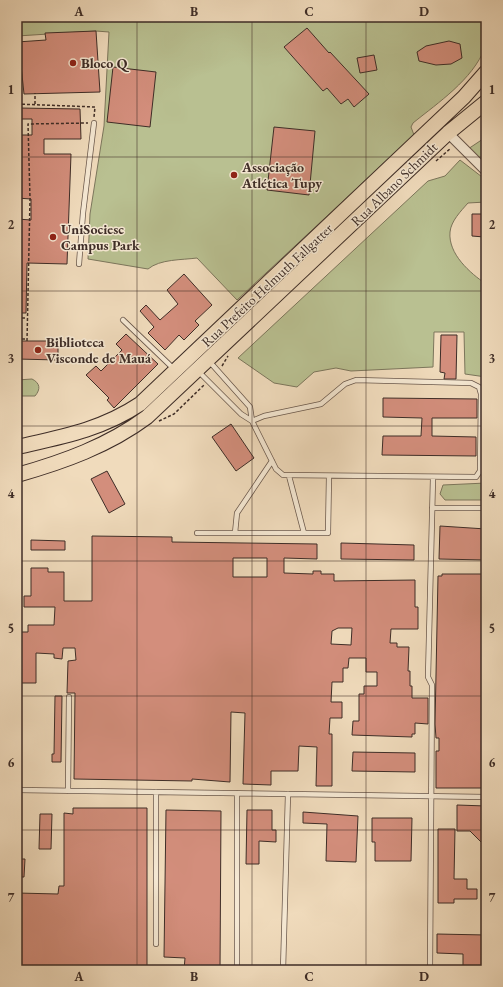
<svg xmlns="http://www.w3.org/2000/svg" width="503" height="987" viewBox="0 0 503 987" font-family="'EB Garamond',serif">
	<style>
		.green { fill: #b9c091; stroke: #7c765c }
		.building { fill: #d38e7c; stroke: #3e2d27; fill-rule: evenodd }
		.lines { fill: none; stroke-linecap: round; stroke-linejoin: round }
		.service-casing { stroke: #6a584c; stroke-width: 6 }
		.minor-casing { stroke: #6a584c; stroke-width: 11 }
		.primary-casing { stroke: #3e2d27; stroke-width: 16 }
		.path { stroke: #3e2d27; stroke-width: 1.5; stroke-dasharray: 3 2; stroke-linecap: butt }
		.service { stroke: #f5e8d3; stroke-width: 4.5 }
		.minor { stroke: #f5e8d3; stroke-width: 9 }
		.primary { stroke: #f0dbbc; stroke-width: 14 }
		.grid { fill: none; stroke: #3e2d27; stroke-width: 1; stroke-opacity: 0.55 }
		.poi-dot { fill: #8f2418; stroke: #f5e8d3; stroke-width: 1.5 }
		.labels { text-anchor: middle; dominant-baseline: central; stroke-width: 3; stroke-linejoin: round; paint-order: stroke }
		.poi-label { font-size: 14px; font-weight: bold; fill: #3e2d27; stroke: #f5e8d3; text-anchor: start }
		.street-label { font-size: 14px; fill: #3e2d27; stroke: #f5e8d3 }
		.neatline { fill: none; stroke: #3e2d27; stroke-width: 1.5 }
		.grid-label { font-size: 13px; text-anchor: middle; font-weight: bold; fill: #3e2d27 }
	</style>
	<rect width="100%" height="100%" fill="#f0dbbc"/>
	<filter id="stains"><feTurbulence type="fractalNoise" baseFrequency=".005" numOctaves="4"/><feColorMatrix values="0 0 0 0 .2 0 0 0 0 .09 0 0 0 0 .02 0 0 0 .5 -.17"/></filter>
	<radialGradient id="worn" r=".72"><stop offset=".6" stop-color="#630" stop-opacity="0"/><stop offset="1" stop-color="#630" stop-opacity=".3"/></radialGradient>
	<path class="green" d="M17,17H486C486,26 489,40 485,48C472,80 439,102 413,123L411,127L414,135L237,300L197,258C182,260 160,259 148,269L88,259L90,214L104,126L109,32L96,31L17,36Z
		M486,137V164L468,149Z
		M460,160L486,180V202L468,203C461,211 451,221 450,232C448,254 470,273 486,284V377L465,374L464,332H434L433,367L351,371L336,368L314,372L297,387L274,383L238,358L428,181L445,176Z
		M32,379C40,383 41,389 35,396H17V380Z
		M486,483V500H445L440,494L443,485Z"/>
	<path class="building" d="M307,28L329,53L330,52L369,94L354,107L348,99L341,104L327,88L323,91L284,47Z
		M96,31L100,92L24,94L21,65L17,66V42L46,40L45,33Z
		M449,41L460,44L462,58L451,64L436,65L419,61L417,52L426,46Z
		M374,55L377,70L360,73L357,58Z
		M113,67L156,72L150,127L107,122Z
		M19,108L80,109L81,139H44V154H71L67,264L27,263L26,313H17V219L31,220V199L17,198V135H32V119H19Z
		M274,127L315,131L309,195L267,190Z
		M472,214H484V237L472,236Z
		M184,274L212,305L195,321L199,325L184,340L179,335L165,350L148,333L154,327L140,311L146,305L160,320L178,304L167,290Z
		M126,334L158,364L114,408L107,400L109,398L86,375L96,366L101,371L122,350L116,344Z
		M441,335H457L456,379H444L445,373L440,372Z
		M17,341H58V360L17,359Z
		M383,398L477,399V418H432V436L476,437V456L382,455L383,436H421L422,418L383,417Z
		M231,424L254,458L236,471L212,437Z
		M107,471L125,504L109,513L91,479Z
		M440,526L486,529V560L439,559Z
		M92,536L172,537V542L317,544V559L284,558V573L313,574V571H321V574H334V581L415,580V607H418V629H391L390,643H397V647H409L408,671H410V686H412V698H428V724L415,723V734H412V737L352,735L353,721H359V694H364V686H377V672H366V658H349L348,668H343V682H332L331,702H342V718H330L329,734H332V786H316L317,747L299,746L298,771H271V785L243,784L245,713L231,712L230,782L192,779V781L74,779L75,693H67L68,661L76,660L75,648H63L62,659L54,658V654L36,653V683H17V632H28V625H54L55,607H24V596H31V568H48V572H64V601H92ZM233,558H267V577H233ZM338,628H352L351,645L331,644L332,631Z
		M31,540L65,541V550H31Z
		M341,543L414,545V560L341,559Z
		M442,574H486V788H436V751H439V738H436L435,724L438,576H442Z
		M55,696H62L61,762H52V754H54Z
		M353,752L415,753V772L352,771Z
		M457,805L486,806V847L470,831H457Z
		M73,808H147V970H17V893L58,894L59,886H64V813L73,814Z
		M166,810L221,811L220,970H184L185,958L164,957Z
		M247,810H272V830H276V842L259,841V864H246Z
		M303,812L358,816L356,862L326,861L327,824L303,823Z
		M40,814H52L51,849H39Z
		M372,818H412L411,861H375V842H372Z
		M438,829H455L454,879H467V889H477V899H454V903H438Z
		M17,859H25L24,877H17Z
		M437,934L486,935V970H463V954L437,953Z"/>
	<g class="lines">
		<defs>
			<path id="service" d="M79,264L83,213L94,123
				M123,320L175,370
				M209,361L250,407L252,421L276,469L283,475L476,477L480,471L481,394L479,387L471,383L356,380L345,384L321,404L264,416L252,421
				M198,371L241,414L252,421
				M289,476L304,533
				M432,508H486
				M197,533H328L329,476
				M235,533L237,513L272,461
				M17,790L486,797
				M68,791L69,697
				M237,793V970
				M156,944V792
				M283,970L288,794
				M430,970L432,685L428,677L433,478"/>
			<path id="minor" d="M448,133L486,171"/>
			<path id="primary" d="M17,447C61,437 101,430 140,404L464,97L486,72
				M17,475C63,462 108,446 147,417L448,133L486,102"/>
		</defs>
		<use href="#service" class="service-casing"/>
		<use href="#minor" class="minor-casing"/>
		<use href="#primary" class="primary-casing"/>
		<path class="path" d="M482,62L486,55
			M17,104L95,107L94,117
			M35,104V93
			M436,161L451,148
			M17,318H27
			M17,339H27
			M27,341L30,199L28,124L88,123
			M222,366L228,356
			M17,398L19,400
			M159,421L174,414L204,385"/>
		<use href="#service" class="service"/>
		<use href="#minor" class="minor"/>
		<use href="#primary" class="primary"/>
	</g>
	<path class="grid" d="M137,17V970M252,17V970M366,17V970M17,157H486M17,291H486M17,426H486M17,561H486M17,696H486M17,830H486"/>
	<g class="poi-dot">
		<circle cx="73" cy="63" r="4"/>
		<circle cx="234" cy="175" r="4"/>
		<circle cx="53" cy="237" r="4"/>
		<circle cx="38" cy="350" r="4"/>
	</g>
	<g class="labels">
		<g class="poi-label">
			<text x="81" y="63">Bloco Q</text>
			<text x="242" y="167">Associação<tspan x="242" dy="16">Atlética Tupy</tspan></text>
			<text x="61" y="229">UniSociesc<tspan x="61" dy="16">Campus Park</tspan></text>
			<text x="46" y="342">Biblioteca<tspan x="46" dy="16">Visconde de Mauá</tspan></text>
		</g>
		<g class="street-label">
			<text transform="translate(394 184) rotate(-44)">Rua Albano Schmidt</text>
			<text transform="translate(267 285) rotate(-43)">Rua Prefeito Helmuth Fallgatter</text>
		</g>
	</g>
	<rect width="503" height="987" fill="none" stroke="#f0dbbc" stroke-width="44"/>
	<rect x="22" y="22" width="459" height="943" class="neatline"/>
	<g class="grid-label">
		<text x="79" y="16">A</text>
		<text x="194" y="16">B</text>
		<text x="309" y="16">C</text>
		<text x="424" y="16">D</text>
		<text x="11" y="94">1</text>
		<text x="492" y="94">1</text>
		<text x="11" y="229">2</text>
		<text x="492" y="229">2</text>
		<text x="11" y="363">3</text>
		<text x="492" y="363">3</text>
		<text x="11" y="498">4</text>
		<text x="492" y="498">4</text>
		<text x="11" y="633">5</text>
		<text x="492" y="633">5</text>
		<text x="11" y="767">6</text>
		<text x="492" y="767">6</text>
		<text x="11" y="902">7</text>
		<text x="492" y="902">7</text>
		<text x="79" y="981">A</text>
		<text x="194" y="981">B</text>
		<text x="309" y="981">C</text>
		<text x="424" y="981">D</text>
	</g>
	<rect width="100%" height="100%" filter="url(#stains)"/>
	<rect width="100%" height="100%" fill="url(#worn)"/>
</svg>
